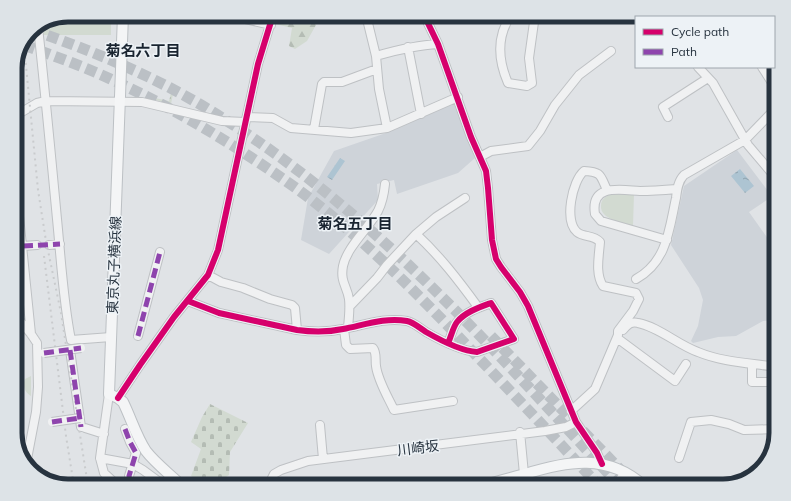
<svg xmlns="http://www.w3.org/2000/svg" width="791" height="501" viewBox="0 0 791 501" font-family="Mulish,'Noto Sans JP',sans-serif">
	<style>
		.built { fill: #ced3d9 }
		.industrial { fill: url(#industrial-furrows) }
		.grass { fill: url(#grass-dots) }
		.forest { fill: url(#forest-firs) }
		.cemetery { fill: url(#cemetery-stones) }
		.green { fill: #d2dad1 }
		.water { fill: url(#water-ripples) }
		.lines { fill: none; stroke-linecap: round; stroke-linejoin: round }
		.highway-tunnel { stroke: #bbc0c5; stroke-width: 11; stroke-dasharray: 11 5.5; stroke-linecap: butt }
		.minor-casing { stroke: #bec1c4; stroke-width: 10 }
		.major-casing { stroke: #bcc0c4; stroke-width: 12 }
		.minor { stroke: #f0f1f2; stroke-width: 8 }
		.major { stroke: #f4f5f6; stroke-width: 10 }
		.rail { stroke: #c9cbcd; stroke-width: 2; stroke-dasharray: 2 4; stroke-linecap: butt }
		.minor-bridge-casing { stroke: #bec1c4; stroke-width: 10; stroke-linecap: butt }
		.minor-bridge { stroke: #f0f1f2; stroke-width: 8 }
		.quiet { stroke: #8e44ad; stroke-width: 5; stroke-dasharray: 10 5; stroke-linecap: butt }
		.cycleway-casing { stroke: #edf2f6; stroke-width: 8 }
		.cycleway { stroke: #d6006c; stroke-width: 6 }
		.labels { text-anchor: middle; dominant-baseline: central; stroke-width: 3; stroke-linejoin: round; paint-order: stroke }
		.street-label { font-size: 14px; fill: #27333f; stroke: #edf2f6 }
		.neighbourhood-label { font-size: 15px; font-weight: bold; fill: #192430; stroke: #edf2f6 }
		.rim { fill: none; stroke: #27333f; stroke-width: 5 }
	</style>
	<defs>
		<pattern id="industrial-furrows" width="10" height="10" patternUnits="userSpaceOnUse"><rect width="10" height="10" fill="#ced3d9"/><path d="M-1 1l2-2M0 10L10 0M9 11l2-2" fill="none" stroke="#b1b6bb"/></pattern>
		<pattern id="grass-dots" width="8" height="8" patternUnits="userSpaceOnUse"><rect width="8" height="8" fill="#d2dad1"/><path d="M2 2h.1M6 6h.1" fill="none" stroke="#b4bcb4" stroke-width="1.8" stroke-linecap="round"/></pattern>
		<pattern id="forest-firs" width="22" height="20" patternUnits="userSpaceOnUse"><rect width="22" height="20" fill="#d2dad1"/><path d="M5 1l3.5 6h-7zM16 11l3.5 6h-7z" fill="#b4bcb4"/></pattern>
		<pattern id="cemetery-stones" width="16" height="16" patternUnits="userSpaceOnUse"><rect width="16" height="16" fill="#d2dad1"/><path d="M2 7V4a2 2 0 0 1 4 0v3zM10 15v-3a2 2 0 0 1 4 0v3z" fill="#b4bcb4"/></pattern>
		<pattern id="water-ripples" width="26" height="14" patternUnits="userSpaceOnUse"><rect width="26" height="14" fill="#adc4d2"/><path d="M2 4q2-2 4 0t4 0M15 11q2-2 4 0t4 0" fill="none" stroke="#8da0ac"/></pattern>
	</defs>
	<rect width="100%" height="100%" fill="#e0e3e6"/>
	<path class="built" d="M456,100L475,158L458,173L397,194L394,180L377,184L378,200L329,254L301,240L308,198L334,151L386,133Z
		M737,150L771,195L770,198L749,212L771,243L776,247V320L763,321L736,336L718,337L693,343L691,341L698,326L703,300L699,288L671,245L684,186Z"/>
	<path class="industrial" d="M18,58L23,106L20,110L15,111V64Z"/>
	<path class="grass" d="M172,89H174L171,104L155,100V98L169,101Z"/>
	<path class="forest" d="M277,15H327L321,16L307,41L295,49L289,46L292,28L275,24Z"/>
	<path class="cemetery" d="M210,404L248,423L230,452L229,475L212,486H209L191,476L201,449L191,442L202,417Z"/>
	<path class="green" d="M62,17L111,18V35H41L40,27Z
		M613,193L634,194L633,226C623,222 600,220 601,206C601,198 607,196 613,193Z
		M31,376V396C25,392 22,386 25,379Z"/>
	<path class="water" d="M340,158L345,161L332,180L327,177Z
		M740,169L754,186L745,193L731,176Z"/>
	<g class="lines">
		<path class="highway-tunnel" d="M32,30C99,53 165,81 224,119C378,216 498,354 620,486
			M24,45C57,57 91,69 123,85C185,114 244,151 300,191C363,238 419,295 473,352C515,396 558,441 599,486
			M491,336L636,486"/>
		<defs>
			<path id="minor" d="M228,15L271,25
				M366,15L376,56L379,89L387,128
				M424,15L438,44L471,137L486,171L488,188L492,240L496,259L501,267L520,292L528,306L576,422L597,453L602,464
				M511,15C496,37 498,60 508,83L527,86L532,83L529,58L535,15
				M628,15L636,18
				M692,15L696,17
				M38,27C45,91 51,155 57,219C61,259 63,300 71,340L111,337
				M408,47L421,114
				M376,56C397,50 417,45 438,44
				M698,67L713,83L748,145L776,178
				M762,67L776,89
				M15,116L37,103L46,101L142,102L222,121L245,122
				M247,117L273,118L291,128L351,133L387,128L458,97
				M668,117L663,107L708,78
				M314,129L322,84L324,82H342L377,69
				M480,157L491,151L528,146L540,131L555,105L579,75L611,51
				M15,177L31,334
				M416,234C440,256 459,281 478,307
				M667,240L601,221L595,214C590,183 621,190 640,191C652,191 665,190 677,189
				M49,245L60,244
				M23,246L37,245
				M208,275L221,282L243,288L270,299L292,305L295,308L297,330
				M636,279C667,262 669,230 676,198C677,190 678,181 684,175L745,140L776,108
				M188,301L219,313L297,330C312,332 329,332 343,329C364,325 385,317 407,321C413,322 420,328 426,332C440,340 460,351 477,352L514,339L491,303C480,307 465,312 457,322C453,327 451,337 448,343
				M350,306L377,278L387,265L416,234L436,217L465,198
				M15,315L31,334L37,343L38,387L36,412L27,459L25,463
				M348,327C349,318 350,308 349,299C347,286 340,282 343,266C347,247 368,229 378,211C382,203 384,194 385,184
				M344,329L346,345L350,349L373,348C377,353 375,360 376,366C378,381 388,397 394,410L453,401
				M623,330C627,325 631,321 638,323C659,327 678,345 698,352C722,362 750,363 776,367
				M138,336L160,252
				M617,338L675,381L686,364
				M70,350L81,427
				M752,364V382H776
				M109,394L100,458L104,473L118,486
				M118,398L140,365L174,317L208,275L218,250L258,64L273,15
				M571,411L595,389L618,335V331L633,311L639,299L636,293L603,286C595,274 599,256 600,242C593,234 584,238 577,232C564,221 572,181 584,171C602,172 600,175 607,190
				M320,425L323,459
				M85,428L104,434
				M125,429L130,442L136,453L129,476L131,486
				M520,432L524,474
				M100,458L133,464L143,470L158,481L171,485L178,481
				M679,458L691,422L711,420L729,424L744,430L776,429
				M268,486L274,474L281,470L308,461L545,431L566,427L576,422
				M615,486L625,473"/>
			<path id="major" d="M123,15L109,394L118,398L123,402C131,418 136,436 146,451C156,464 170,474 182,486
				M483,486C497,481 511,478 525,474C567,461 608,453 644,486"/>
		</defs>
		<use href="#minor" class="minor-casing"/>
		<use href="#major" class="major-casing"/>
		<use href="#minor" class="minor"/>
		<use href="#major" class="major"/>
		<path class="rail" d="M24,45L38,190L46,241L61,313L88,486
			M44,256L66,436L74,486"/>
		<defs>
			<path id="minor-bridge" d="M44,353L81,348
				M52,422L80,418"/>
		</defs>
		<use href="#minor-bridge" class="minor-bridge-casing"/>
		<use href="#minor-bridge" class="minor-bridge"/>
		<path class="quiet" d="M23,246L60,244
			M138,336L160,252
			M70,350L81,427
			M44,353L81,348
			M52,422L80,418
			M125,429L130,442L136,453L129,476L131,486
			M107,485L112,481"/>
		<defs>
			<path id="cycleway" d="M424,15L438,44L471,137L486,171L488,188L492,240L496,259L501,267L520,292L528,306L576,422L597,453L602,464
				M188,301L219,313L297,330C312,332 329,332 343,329C364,325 385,317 407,321C413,322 420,328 426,332C440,340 460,351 477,352L514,339L491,303C480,307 465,312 457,322C453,327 451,337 448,343
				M118,398L140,365L174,317L208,275L218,250L258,64L273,15"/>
		</defs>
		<use href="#cycleway" class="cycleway-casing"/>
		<use href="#cycleway" class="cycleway"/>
	</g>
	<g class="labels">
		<g class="street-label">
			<text transform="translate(114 265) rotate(-88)">東京丸子横浜線</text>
			<text transform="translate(418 448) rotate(-7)">川崎坂</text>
		</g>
		<g class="neighbourhood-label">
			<text x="143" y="50">菊名六丁目</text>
			<text x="355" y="223">菊名五丁目</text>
		</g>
	</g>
	<path d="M0 0H791V501H0ZM68 22H723A46 46 0 0 1 769 68V433A46 46 0 0 1 723 479H68A46 46 0 0 1 22 433V68A46 46 0 0 1 68 22Z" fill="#dde3e7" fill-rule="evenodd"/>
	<path class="rim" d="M68 22H723A46 46 0 0 1 769 68V433A46 46 0 0 1 723 479H68A46 46 0 0 1 22 433V68A46 46 0 0 1 68 22Z"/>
	<rect x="635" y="16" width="140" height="52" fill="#edf2f6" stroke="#9ea6ad"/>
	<rect x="643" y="29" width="20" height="6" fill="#d6006c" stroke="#9ea6ad"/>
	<text x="671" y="36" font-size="12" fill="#27333f">Cycle path</text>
	<rect x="643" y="49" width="20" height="6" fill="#8e44ad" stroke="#9ea6ad"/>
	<text x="671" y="56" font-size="12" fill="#27333f">Path</text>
</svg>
